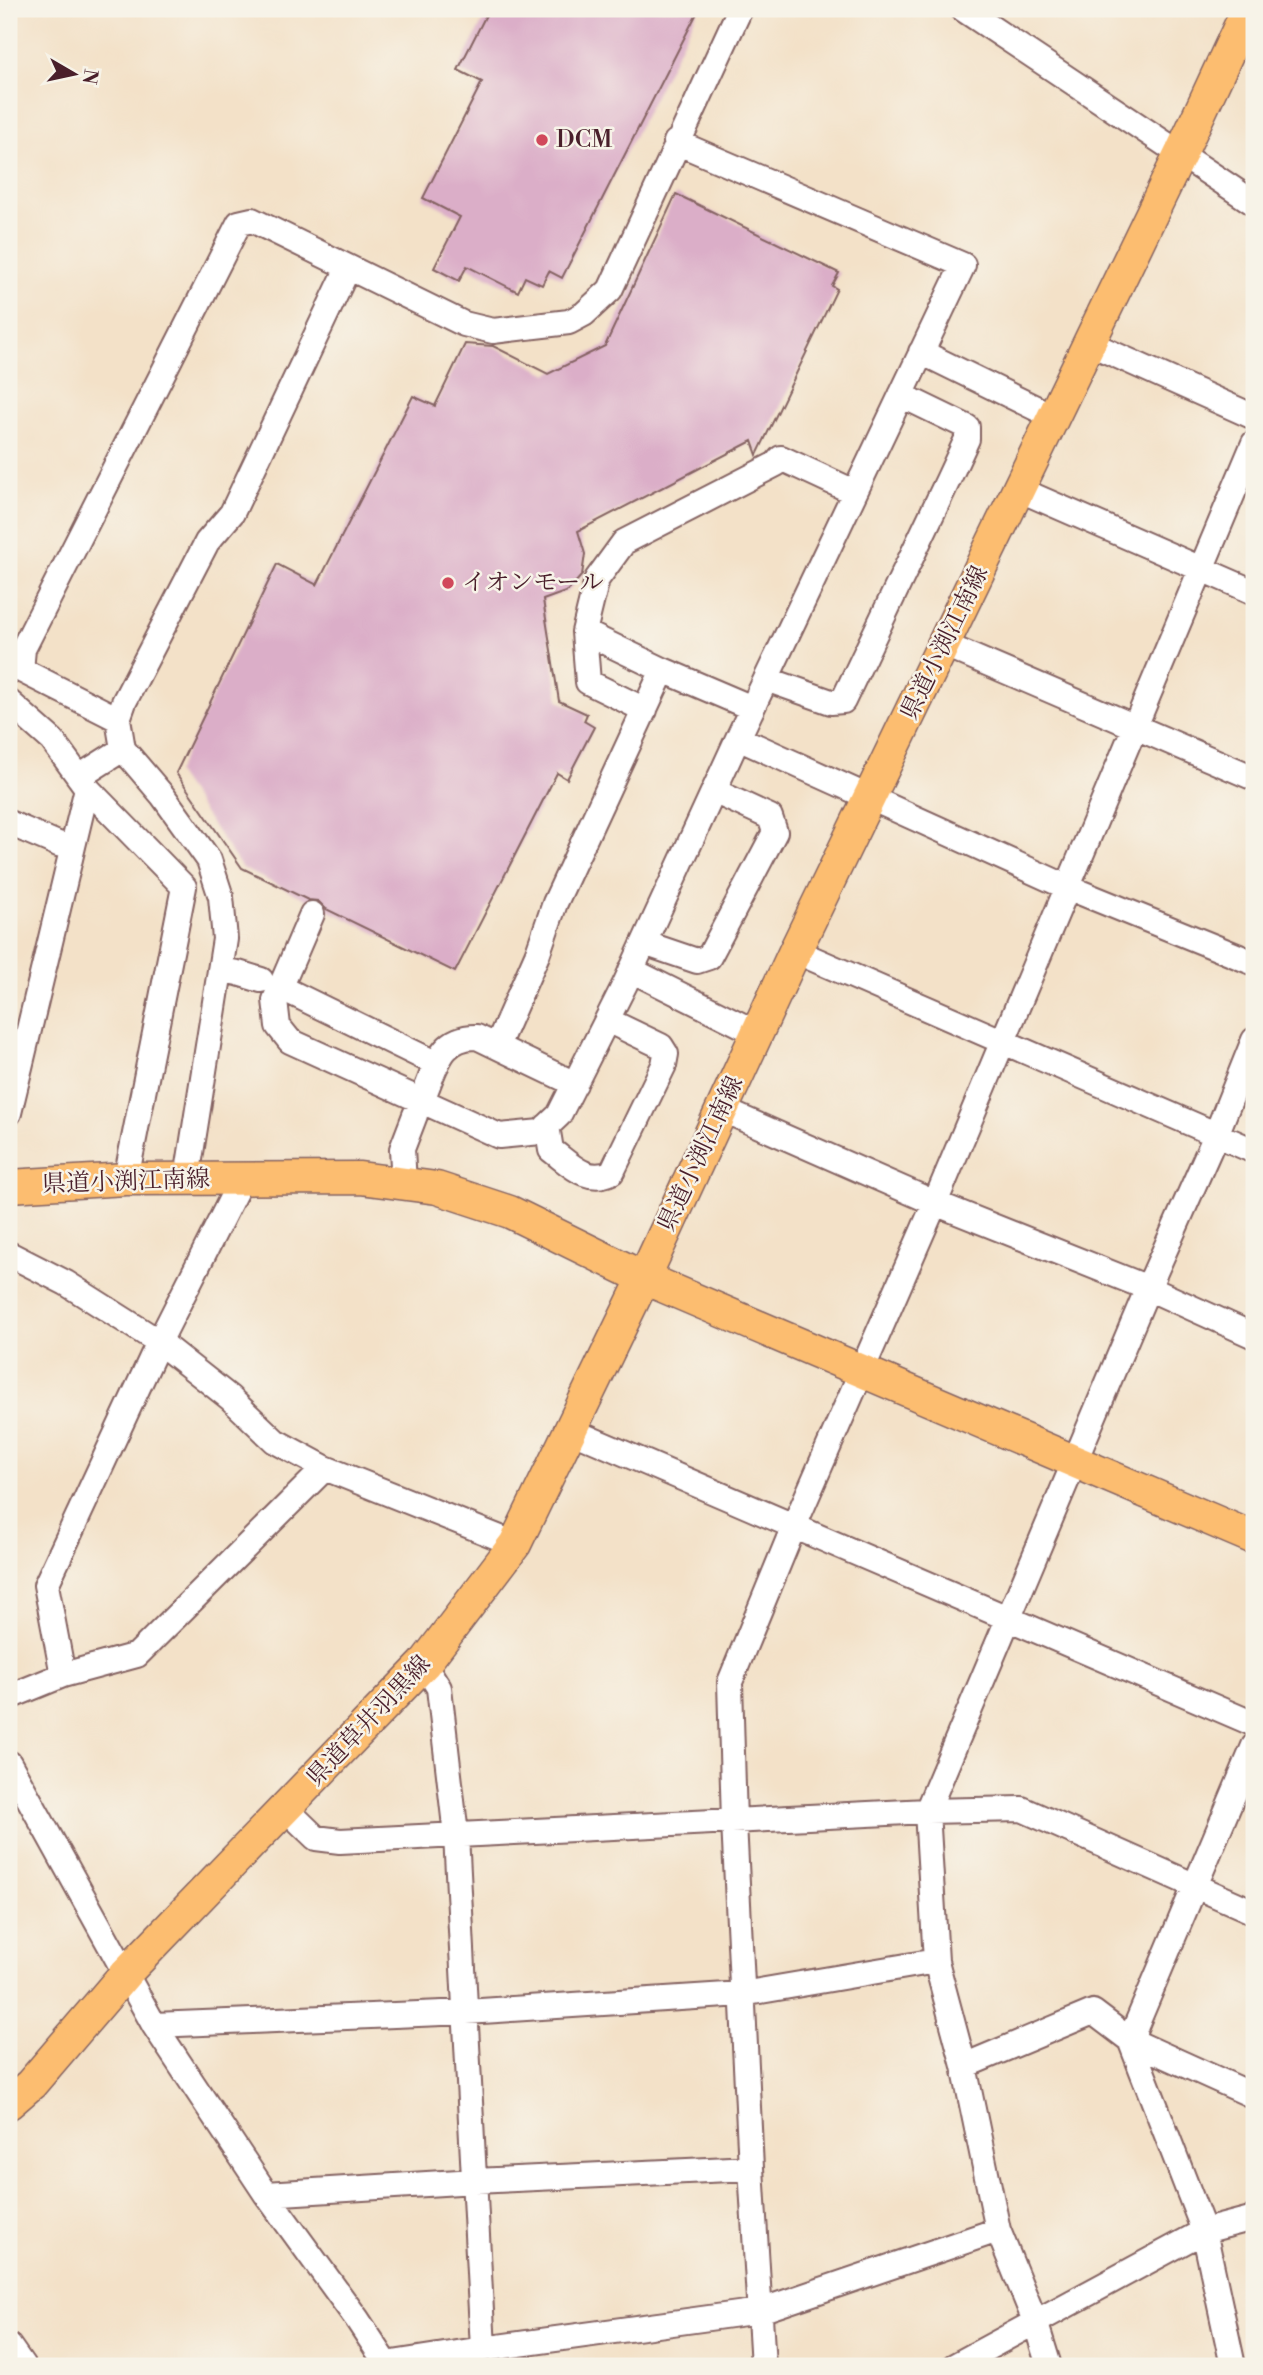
<svg xmlns="http://www.w3.org/2000/svg" width="1263" height="2375" viewBox="0 0 1263 2375" font-family="'Libre Bodoni','Noto Serif JP',serif">
	<style>
		.building { fill: #dbaec8 }
		.lines { fill: none; stroke-linecap: round; stroke-linejoin: round }
		.minor-casing { stroke: #856362; stroke-width: 28 }
		.major-casing { stroke: #856362; stroke-width: 35 }
		.minor { stroke: #fff; stroke-width: 24 }
		.major { stroke: #fcbd6f; stroke-width: 32 }
		.poi-dot { fill: #d1495b; stroke: #f7f3e8; stroke-width: 2.5 }
		.labels { text-anchor: middle; dominant-baseline: central; stroke-width: 5; stroke-linejoin: round; paint-order: stroke }
		.poi-label { font-size: 24px; fill: #4a1f2b; stroke: #f7f3e8; text-anchor: start }
		.street-label { font-size: 24px; fill: #4a1f2b; stroke: #f7f3e8 }
	</style>
	<rect width="100%" height="100%" fill="#f7f3e8"/>
	<filter id="ink" filterUnits="userSpaceOnUse"><feTurbulence type="fractalNoise" baseFrequency=".0143" numOctaves="2"/><feDisplacementMap in="SourceGraphic" scale="14" xChannelSelector="R" yChannelSelector="G"/><feConvolveMatrix kernelMatrix="1 2 1 2 8 2 1 2 1" color-interpolation-filters="sRGB"/></filter>
	<filter id="wash" filterUnits="userSpaceOnUse"><feTurbulence type="fractalNoise" baseFrequency=".00686" numOctaves="4" result="noise"/><feDisplacementMap in="SourceGraphic" scale="28" xChannelSelector="R" yChannelSelector="G"/><feGaussianBlur stdDeviation="1.57" result="paint"/><feColorMatrix in="noise" values="0 0 0 0 0 0 0 0 0 0 0 0 0 0 0 0 0 1.4 0 .05"/><feComposite in="paint" operator="in"/></filter>
	<g filter="url(#wash)">
		<rect width="100%" height="100%" fill="#f3e1c8"/>
		<g id="blocks">
			<path class="building" d="M489,9H699L562,278L549,271L542,285L525,277L518,292L467,266L459,281L434,268L460,217L423,198L482,82L458,70Z
				M676,194L839,273L832,286L837,289L757,455L752,441L578,531L585,554L582,575L568,591L543,600L559,701L587,714L584,721L594,727L567,779L557,773L455,972L326,909L318,901L308,900L242,868L176,773L277,564L317,585L413,396L435,406L465,344L493,346L548,374L605,346Z"/>
		</g>
	</g>
	<g filter="url(#ink)">
		<use href="#blocks" fill-opacity="0" stroke="#856362" stroke-width="2"/>
		<g class="lines">
			<defs>
				<path id="minor" d="M963,9L1254,203
					M1089,343L1254,417
					M921,352L1054,417
					M1018,489L1254,592
					M584,632L663,670L752,708
					M945,645L1254,778
					M766,679L831,702L843,701L948,480L967,439V427L901,395
					M9,702L52,740L87,788L184,887L126,1179
					M645,710L588,682L584,632L597,579L624,542L776,464L781,458L854,492
					M118,719L21,670L23,649L239,223L252,220L464,324L493,331L569,322L584,314L610,290L740,9
					M738,738L1067,887L1254,963
					M79,777L123,749
					M9,823L58,844L71,847
					M312,914L275,1000L278,1026L290,1041L499,1136L541,1132L559,1115L625,984L738,738L963,265L676,142
					M644,943L697,961L709,957L775,832L770,817L714,791
					M795,951L1254,1151
					M220,970L238,973L261,980
					M631,970L757,1033
					M290,992L437,1064
					M497,1046L537,955L555,903L663,670
					M426,1090C437,1063 443,1036 477,1037L575,1084
					M721,1109L935,1203L1148,1288L1254,1336
					M9,1113L87,788
					M547,1126L551,1150C571,1165 587,1184 612,1172L664,1065L666,1054L661,1046L607,1020
					M187,1178L225,939L221,897L209,860L163,796L123,749L118,719L124,702L207,542L232,513L348,268
					M404,1183L402,1149L415,1115
					M9,1254L66,1283L159,1342L230,1398L275,1441L325,1468L515,1544
					M570,1430L1254,1724
					M63,1675L46,1585L159,1342L242,1178
					M9,1697L63,1675L137,1655L325,1468
					M9,1763L154,2025L266,2194L357,2319L388,2366
					M286,1809L316,1838L340,1841L927,1811L1022,1809L1254,1912
					M154,2025L466,2012L742,1994L936,1961
					M964,2066L1093,2012L1130,2040L1254,2096
					M266,2194L475,2181L751,2168
					M9,2346L23,2366
					M483,2349L760,2311L998,2230
					M383,2366L386,2364L483,2349L456,1835L439,1688L424,1664
					M763,2366L751,2168L734,1822L730,1682L794,1526L935,1203L1254,443
					M954,2366L1204,2231L1254,2218
					M1049,2366L1035,2321L998,2230L964,2066L936,1961L927,1811L1148,1288L1216,1135L1254,1040
					M1233,2366L1204,2231L1130,2040L1254,1746"/>
				<path id="major" d="M9,1186L126,1179L360,1178L437,1188L510,1212L644,1278L1254,1538
					M9,2103L31,2084L126,1973L424,1664L515,1544L644,1278L795,951L1181,153L1248,9"/>
			</defs>
			<use href="#minor" class="minor-casing"/>
			<use href="#major" class="major-casing"/>
			<use href="#minor" class="minor"/>
			<use href="#major" class="major"/>
		</g>
	</g>
	<g class="poi-dot">
		<circle cx="542" cy="140" r="7"/>
		<circle cx="448" cy="583" r="7"/>
	</g>
	<g class="labels">
		<g class="poi-label">
			<text x="556" y="140">DCM</text>
			<text x="462" y="583">イオンモール</text>
		</g>
		<g class="street-label">
			<text transform="translate(945 643) rotate(-64)">県道小渕江南線</text>
			<text transform="translate(701 1154) rotate(-65)">県道小渕江南線</text>
			<text transform="translate(126 1182) rotate(-2)">県道小渕江南線</text>
			<text transform="translate(369 1721) rotate(-47)">県道草井羽黒線</text>
		</g>
	</g>
	<rect width="1263" height="2375" fill="none" stroke="#f7f3e8" stroke-width="35"/>
	<g transform="translate(74 74) rotate(99)" stroke="#f7f3e8" stroke-width="5" paint-order="stroke">
	<path d="M0-5L12 26L0 18L-12 26Z" fill="#4a1f2b"/>
	<text y="-10" font-size="19" font-weight="bold" text-anchor="middle" fill="#4a1f2b">N</text>
	</g>
</svg>
